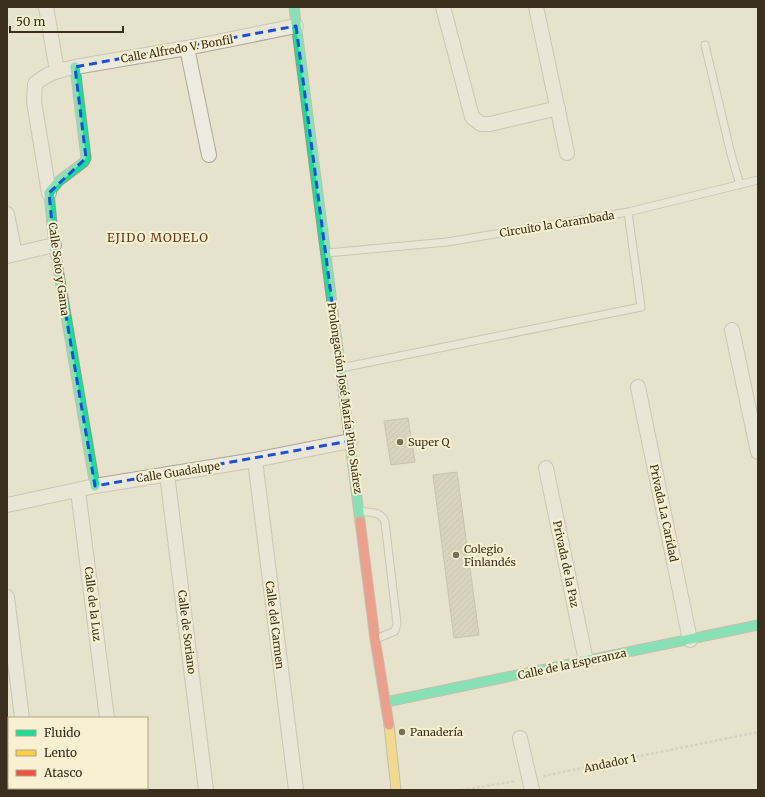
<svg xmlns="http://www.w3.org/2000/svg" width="765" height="797" viewBox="0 0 765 797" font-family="Merriweather,serif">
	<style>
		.building { fill: url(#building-hatch); stroke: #a69d8b }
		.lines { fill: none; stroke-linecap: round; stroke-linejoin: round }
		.lane-casing { stroke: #aba696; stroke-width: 9 }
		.street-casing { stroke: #aba696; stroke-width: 16 }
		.fast-casing { stroke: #9b9585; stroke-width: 11 }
		.slow-casing { stroke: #9b9585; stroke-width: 11 }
		.jam-casing { stroke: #9b9585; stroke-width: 11 }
		.path { stroke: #c6c2b6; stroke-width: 2.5; stroke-dasharray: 3 2; stroke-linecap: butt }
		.lane { stroke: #edeadf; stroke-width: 7 }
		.street { stroke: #edeadf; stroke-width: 14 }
		.fast { stroke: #16e098; stroke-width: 9 }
		.slow { stroke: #ffcf43; stroke-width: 9 }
		.jam { stroke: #f24e42; stroke-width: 9 }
		.marked { fill: none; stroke: #1d4ed8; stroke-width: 3; stroke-dasharray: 8 5; stroke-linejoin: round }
		.poi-dot { fill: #766e5a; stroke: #f7f1d2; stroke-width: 1.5 }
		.labels { text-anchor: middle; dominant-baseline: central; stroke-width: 4; stroke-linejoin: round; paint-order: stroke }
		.street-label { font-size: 11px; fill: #3a2f1d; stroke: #f7f1d2 }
		.poi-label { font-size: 11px; fill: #3a2f1d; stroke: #f7f1d2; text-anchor: start }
		.neighbourhood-label { font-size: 12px; letter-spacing: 1px; fill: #69351a; stroke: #f7f1d2 }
	</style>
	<defs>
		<pattern id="building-hatch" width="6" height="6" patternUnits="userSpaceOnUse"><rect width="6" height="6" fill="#cac0ad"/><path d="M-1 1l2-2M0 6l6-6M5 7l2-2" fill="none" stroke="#aea594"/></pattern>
	</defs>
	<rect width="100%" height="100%" fill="#e6e2cc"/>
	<path class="building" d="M408,418L415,462L391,465L384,421Z
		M457,472L479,635L454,638L433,475Z"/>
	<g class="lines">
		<defs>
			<path id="lane" d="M705,45L731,154L740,185
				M327,253L447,242L628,212L758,180
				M341,368L641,307L628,212
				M360,511C371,513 381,511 385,522L397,624L395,631L376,639"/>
			<path id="street" d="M46,7L57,71
				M443,7L472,117L481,124H490L558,108
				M536,7L567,153
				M187,48L209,155
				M49,193L34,102L35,84C47,73 60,70 75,67L187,48L296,26
				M7,214L15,254
				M7,256L54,245
				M732,330L758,452
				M638,387L690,640
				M255,460L296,790
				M546,468L586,661
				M167,474L206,790
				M78,491L107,718
				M7,505L95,486L255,460L350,441
				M7,597L22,718
				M520,738L532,790
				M31,788V790
				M116,788L117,790"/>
			<path id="fast" d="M294,7L360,521
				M75,67L86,158L84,162L59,181L49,193L54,245L95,486
				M386,702L758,625"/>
			<path id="slow" d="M389,725L396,790"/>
			<path id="jam" d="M360,521L375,639L389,725"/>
		</defs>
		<use href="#lane" class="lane-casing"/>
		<use href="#street" class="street-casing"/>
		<use href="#fast" class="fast-casing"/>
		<use href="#slow" class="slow-casing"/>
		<use href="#jam" class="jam-casing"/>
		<path class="path" d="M543,776L758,732
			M462,790L516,781"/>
		<use href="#lane" class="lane"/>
		<use href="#street" class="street"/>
		<use href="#fast" class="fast"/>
		<use href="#slow" class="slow"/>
		<use href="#jam" class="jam"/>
	</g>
	<path d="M0 0H765V797H0ZM296,26L350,441L95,486L54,245L49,193L86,158L75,67Z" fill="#e6e2cc" fill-opacity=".55" fill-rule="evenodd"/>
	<path class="marked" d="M296,26L350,441L95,486L54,245L49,193L86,158L75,67Z"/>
	<g class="poi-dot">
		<circle cx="400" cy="442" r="4"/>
		<circle cx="456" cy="555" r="4"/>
		<circle cx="402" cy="732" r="4"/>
	</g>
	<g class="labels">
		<g class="street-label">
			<text transform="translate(177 49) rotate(-10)">Calle Alfredo V. Bonfil</text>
			<text transform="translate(557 224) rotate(-9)">Circuito la Carambada</text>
			<text transform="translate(59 269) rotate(82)">Calle Soto y Gama</text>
			<text transform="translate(345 398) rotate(82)">Prolongación José María Pino Suárez</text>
			<text transform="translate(178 472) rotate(-9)">Calle Guadalupe</text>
			<text transform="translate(664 513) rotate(78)">Privada La Caridad</text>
			<text transform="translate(566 564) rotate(78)">Privada de la Paz</text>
			<text transform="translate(93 604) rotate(83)">Calle de la Luz</text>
			<text transform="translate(275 625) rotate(83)">Calle del Carmen</text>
			<text transform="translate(187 632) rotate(83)">Calle de Soriano</text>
			<text transform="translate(572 664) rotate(-12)">Calle de la Esperanza</text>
			<text transform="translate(610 763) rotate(-12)">Andador 1</text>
		</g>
		<g class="poi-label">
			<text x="408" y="442">Super Q</text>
			<text x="464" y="549">Colegio<tspan x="464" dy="13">Finlandés</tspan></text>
			<text x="410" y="732">Panadería</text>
		</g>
		<g class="neighbourhood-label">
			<text x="158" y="237">EJIDO MODELO</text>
		</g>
	</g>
	<rect width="765" height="797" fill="none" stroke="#3a2f1d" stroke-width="16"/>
	<rect x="8" y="717" width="140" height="72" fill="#f7f1d2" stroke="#aba38a"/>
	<rect x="16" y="730" width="20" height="6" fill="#16e098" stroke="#aba38a"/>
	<text x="44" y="737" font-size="12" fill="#3a2f1d">Fluido</text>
	<rect x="16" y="750" width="20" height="6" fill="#ffcf43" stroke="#aba38a"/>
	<text x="44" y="757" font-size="12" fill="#3a2f1d">Lento</text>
	<rect x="16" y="770" width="20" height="6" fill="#f24e42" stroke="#aba38a"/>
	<text x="44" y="777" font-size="12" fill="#3a2f1d">Atasco</text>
	<path d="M10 26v6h113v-6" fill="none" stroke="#3a2f1d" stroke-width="2"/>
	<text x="16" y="26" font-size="12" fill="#3a2f1d" stroke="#f7f1d2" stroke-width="3" paint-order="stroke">50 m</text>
</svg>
